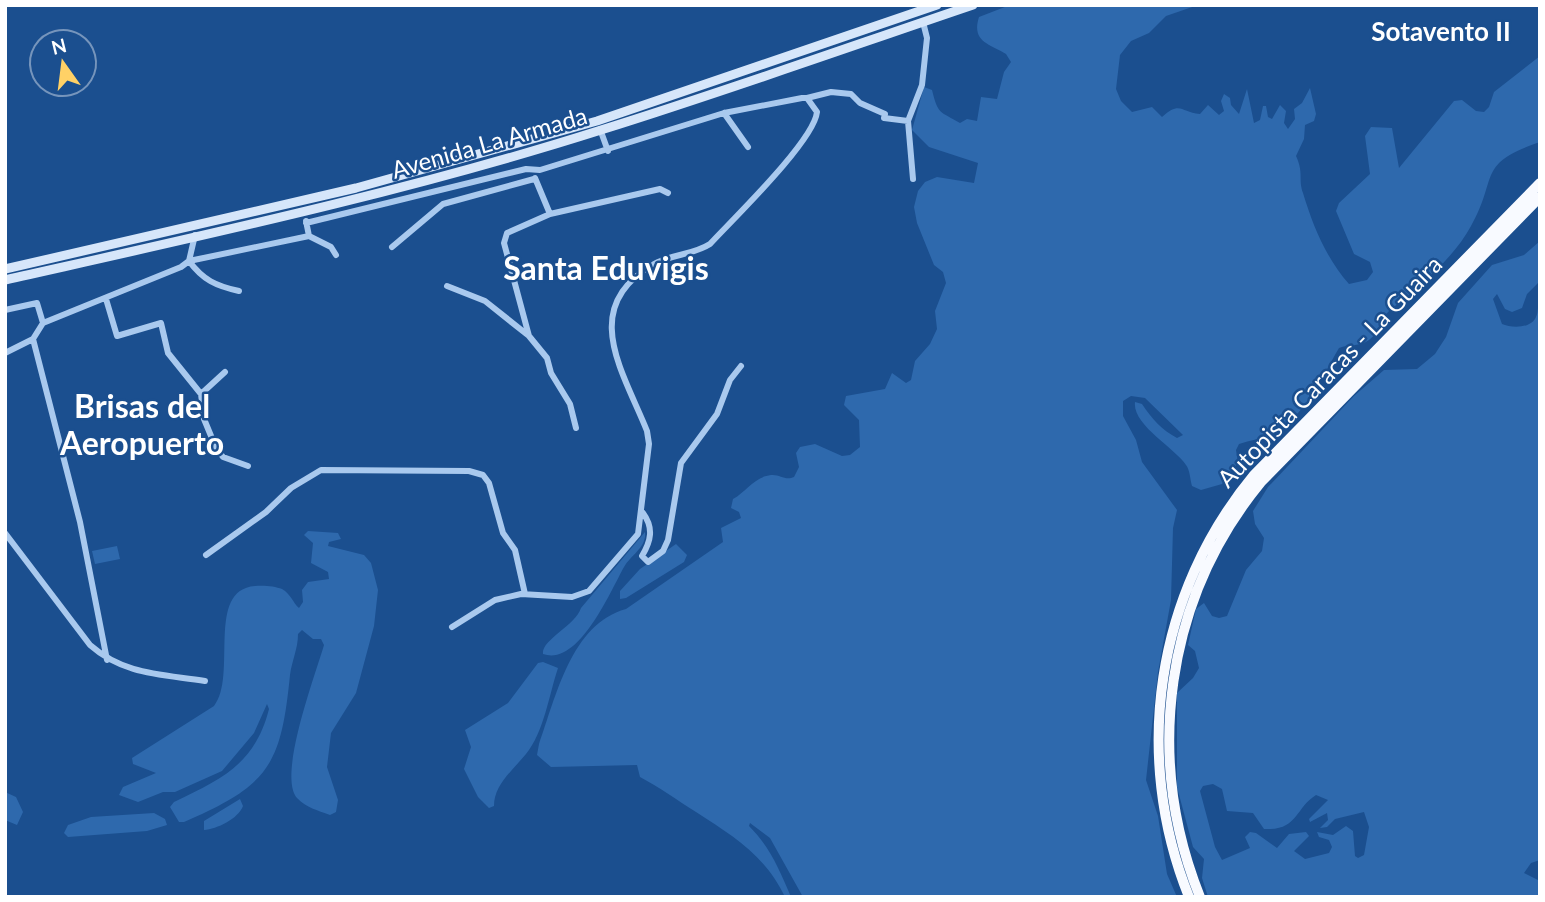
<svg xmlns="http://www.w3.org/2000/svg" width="1545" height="902" viewBox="0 0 1545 902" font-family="Lato,sans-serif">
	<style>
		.green { fill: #2e69ad; fill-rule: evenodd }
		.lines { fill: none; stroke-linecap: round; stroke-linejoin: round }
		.minor { stroke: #a9c9ee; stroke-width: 6 }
		.secondary { stroke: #d6e6fa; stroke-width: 9 }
		.trunk { stroke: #f8faff; stroke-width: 10 }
		.labels { text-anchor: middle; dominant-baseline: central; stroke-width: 5; stroke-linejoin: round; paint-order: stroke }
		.street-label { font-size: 24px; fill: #fff; stroke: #1b4f8f }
		.neighbourhood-label { font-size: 26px; font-weight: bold; fill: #fff; stroke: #1b4f8f }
		.district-label { font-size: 32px; font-weight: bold; fill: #fff; stroke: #1b4f8f }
	</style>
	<rect width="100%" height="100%" fill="#1b4f8f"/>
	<path class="green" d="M1010,5H1198L1166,16L1149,33L1131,41L1120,55L1116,89L1121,101L1132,112L1152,107L1162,117C1181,100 1181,113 1200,114L1208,105L1219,115L1224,111L1221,101L1224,94L1230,98L1231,105L1239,114L1247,89L1254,123L1260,120L1263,106H1266L1268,117L1272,119L1280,105L1286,111L1284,123L1288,129L1295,119L1294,109L1302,103L1310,88L1316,114L1314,121L1305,125L1304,139L1296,156C1304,173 1298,179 1303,193C1313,226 1326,258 1349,284L1367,280L1373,272L1370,262L1354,254L1336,211L1339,203L1370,174L1365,136L1371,127L1392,128L1399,168L1454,101L1462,100L1476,111L1484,112L1489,107L1494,92L1540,56V142C1475,164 1499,177 1471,226C1453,259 1419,287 1390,310C1381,318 1380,332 1369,340C1359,347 1349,344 1339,348C1320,380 1306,416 1271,434C1262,439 1250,440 1239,444L1236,450L1238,463L1222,484L1201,490L1192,486C1190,479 1190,470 1186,465C1175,448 1132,425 1135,402L1142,404C1152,419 1162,430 1177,438L1183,435L1145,398L1131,396L1123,401V416L1136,440L1142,462L1177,510L1173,528L1171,600L1158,672L1146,780L1158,816L1167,874L1177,897H803L770,838L750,823L749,826C770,847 779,869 791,897H785C765,855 733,836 696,812C677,800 659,787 640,777L637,765L551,767L537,755L539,744C556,697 571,624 626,609L723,542L721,528L741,518L739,512L731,508L733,499C747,491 754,477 771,475C780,474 785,481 794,477L799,467L796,453L800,447L815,444L842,456L850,455L860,447L859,420L844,405L846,396L885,389L892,373L906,383L911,380L915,361L930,344L937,329L935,311L946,283L943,272L934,265L917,223L914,207L918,191L925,182L937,177L974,183L978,163L929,147L912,130L924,87L932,90C938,115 940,111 960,123L967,119L977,121L981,97L997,99L1004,72L1011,62L1006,54C990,44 971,42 979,17Z
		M1540,241L1538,283L1527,294L1522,308L1512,312L1505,309L1497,294L1493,299L1502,324C1511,328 1531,329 1536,317C1539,311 1537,305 1540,299V860L1531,863L1524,873L1540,881V897H1208L1202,878L1204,859L1193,847L1177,787V693L1193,678L1199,668L1195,651L1188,645L1196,609L1204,603L1212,616L1219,618L1227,616L1246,570L1262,551L1264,538L1255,524L1253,511L1268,487L1354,396L1384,370L1417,369L1435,354L1446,337L1458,303L1492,265L1524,255ZM1213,784L1222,789L1227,811L1253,813L1264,829C1298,831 1295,808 1316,795L1328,800L1309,819L1310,822L1327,813L1328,820L1320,828L1327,827L1335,819L1364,812L1369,827L1364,855L1358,858L1355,856L1353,831L1346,826L1333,835L1317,832L1319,837L1329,840L1332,847L1329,853L1305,859L1294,851L1309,836L1306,832L1289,834L1277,848L1256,833L1250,832L1245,837L1250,848L1222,860L1215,847L1200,791L1203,786Z
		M308,531L338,533L341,539L329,542L328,546L364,555L371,563L378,590L374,626L356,693L331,733L327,767L338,800L336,812L330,815C317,810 307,808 297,798C277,776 316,673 324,645L321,639H313L302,630L298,634C298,649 292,660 290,675C281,766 269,785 184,822H179L170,807L174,802C222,779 255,764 269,709L267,704L254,733L222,771L175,792H163L138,802L119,795L123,787L156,773L133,764L132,758L214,706C238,676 205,590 255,586C263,585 275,586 282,589C291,594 293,603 299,608L303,602L302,590L308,582L329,579L328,572L311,563L313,543L304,535Z
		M645,532C647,547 631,555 624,567C611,590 579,667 543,654C541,640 575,626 581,608Z
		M676,544L687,555L684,562L626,598L620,599V591L640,569Z
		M117,546L120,559L95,564L92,551Z
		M543,662L558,668C549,695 544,732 526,754C512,771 494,785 494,806L489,808L478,797L464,769L471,747L465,730L508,703L538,663Z
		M5,792L16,797L23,812L17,825L5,820Z
		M240,799L243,806C238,819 217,829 204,830V821Z
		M154,813L165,819L167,825L147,831L68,837L64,833L68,825L91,817Z"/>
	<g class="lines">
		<path class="minor" d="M807,98L831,92L851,94L860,103L885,114L884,118L908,121
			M724,113L748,147
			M600,129L608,151
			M535,178L550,214
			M913,179L908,121L922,85L927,38L923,22
			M306,221L309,236L331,247L336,255
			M306,223L526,169L540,170L724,113L802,98H807L817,112C814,141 733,219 710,244C693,255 672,254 654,264C578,307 623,371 647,431L649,444L638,534L589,591L572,597L521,594L495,600L452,627
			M392,247L443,204L534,179
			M447,286L485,301L529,336
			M239,291C216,286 203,280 189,261L309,236
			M106,299L117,336L161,323L168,353L201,394L204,419L216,448L223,457L248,466
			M5,310L37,303L43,323
			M33,339L80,522L107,660
			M5,353L33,339L43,323L181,267L189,261L195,235
			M201,394L225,372
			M576,428L570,404L551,373L547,358L529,336L504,243L507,233L550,214L660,189L668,193
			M643,513C654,528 651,541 642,556L648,562L663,551L668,540L681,463L717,414L730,380L741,366
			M5,533L90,645C124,675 161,674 205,681
			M206,555L266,512L291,488L321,470L469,471L483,475L489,483L503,533L515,550L525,594"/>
		<path class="secondary" d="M5,269L356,188L597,121L937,5
			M5,280C205,235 406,192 601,130C726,91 849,47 973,5"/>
		<path class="trunk" d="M1189,897C1132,755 1156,593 1254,475L1540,183
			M1200,897C1144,757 1165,599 1261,482L1540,197"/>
	</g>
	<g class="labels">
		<g class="street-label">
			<text transform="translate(489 142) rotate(-16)">Avenida La Armada</text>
			<text transform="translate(1329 371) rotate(-46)">Autopista Caracas - La Guaira</text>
		</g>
		<g class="neighbourhood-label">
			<text x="1441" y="31">Sotavento II</text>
		</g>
		<g class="district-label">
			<text x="606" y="267">Santa Eduvigis</text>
			<text x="142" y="405">Brisas del<tspan x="142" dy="37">Aeropuerto</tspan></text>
		</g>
	</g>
	<rect width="1545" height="902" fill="none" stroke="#ffffff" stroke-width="14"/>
	<g transform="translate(63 63) rotate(346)"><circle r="33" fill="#1b4f8f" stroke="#7695bc" stroke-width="2"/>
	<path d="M0-5L12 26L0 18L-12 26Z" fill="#ffd166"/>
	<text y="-10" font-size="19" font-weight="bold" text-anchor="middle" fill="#ffffff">N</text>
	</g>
</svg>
